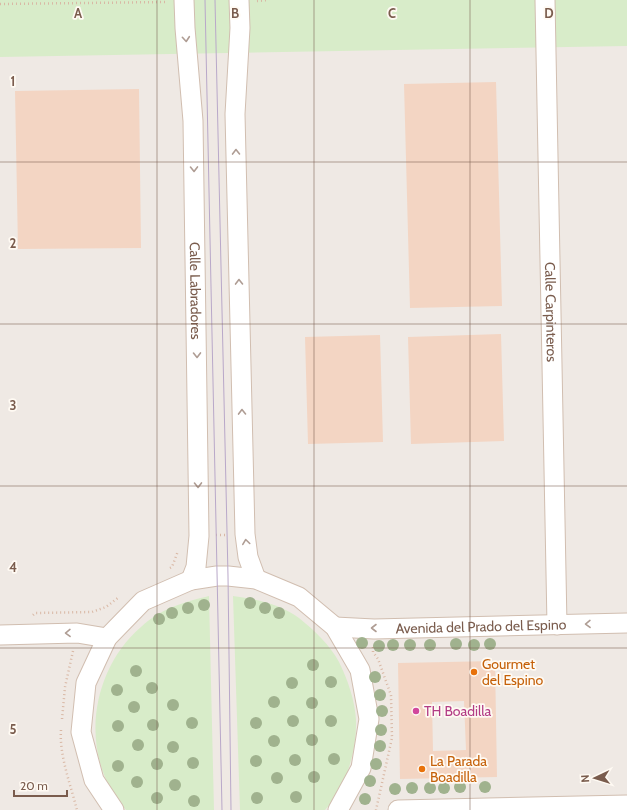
<svg xmlns="http://www.w3.org/2000/svg" width="627" height="810" viewBox="0 0 627 810" font-family="Cabin,sans-serif">
	<style>
		.industrial { fill: #efe9e4 }
		.green { fill: #d8ecc9 }
		.building { fill: #f3d5c3; fill-rule: evenodd }
		.lines { fill: none; stroke-linecap: round; stroke-linejoin: round }
		.street-casing { stroke: #d1beb0; stroke-width: 21 }
		.path { stroke: #d9b8a5; stroke-width: 2.5; stroke-dasharray: 1 3; stroke-linecap: butt }
		.street { stroke: #fff; stroke-width: 19 }
		.tram { stroke: #b9a8c9; stroke-width: 1 }
		.tree { fill: #a0b28e }
		.oneway { stroke: #af9d94 }
		.grid { fill: none; stroke: #7a5c4d; stroke-width: 1; stroke-opacity: 0.55 }
		.food-dot { fill: #e8710a; stroke: #fffaf3; stroke-width: 1.5 }
		.hotel-dot { fill: #d1479c; stroke: #fffaf3; stroke-width: 1.5 }
		.labels { text-anchor: middle; dominant-baseline: central; stroke-width: 3.5; stroke-linejoin: round; paint-order: stroke }
		.street-label { font-size: 14px; fill: #7a5c4d; stroke: #fffaf3 }
		.food-label { font-size: 14px; fill: #c56008; stroke: #fffaf3; text-anchor: start }
		.hotel-label { font-size: 14px; fill: #b23c85; stroke: #fffaf3; text-anchor: start }
		.grid-label { font-size: 13px; text-anchor: middle; font-weight: bold; fill: #7a5c4d; stroke: #fffaf3; stroke-width: 3.5; stroke-linejoin: round; paint-order: stroke }
	</style>
	<rect width="100%" height="100%" fill="#fdf6ec"/>
	<path class="industrial" d="M0,0H627V810H0Z"/>
	<path class="green" d="M0,0H627V46L0,57Z
		M209,596L214,810H126C122,805 118,801 115,796C80,743 94,667 141,627C160,609 184,602 209,596Z
		M233,596C256,599 280,604 299,618C314,630 330,645 339,662C348,680 355,701 356,720C357,751 346,787 325,810H240Z"/>
	<path class="building" d="M496,82L502,306L410,308L404,84Z
		M139,89L141,248L18,249L15,91Z
		M501,334L504,441L411,444L408,337Z
		M380,335L383,442L308,444L305,337Z
		M495,661L497,777L400,779L398,663ZM464,701L466,750L433,751L432,702Z"/>
	<g class="lines">
		<defs>
			<g id="street">
				<path id="s1" d="M184,0L185,28L193,121L199,536L196,567L191,580"/>
				<path d="M239,0L240,28L235,114L245,534L248,557L256,579"/>
				<path id="s2" d="M545,0L557,625"/>
				<path id="s3" d="M335,627L374,629L627,623"/>
				<path d="M0,635L77,633L107,638"/>
				<path d="M114,810L94,780L81,732L86,683L107,638L143,601L191,580L217,576H228L256,579L299,597L335,627L360,670L369,719L361,768L338,810"/>
				<path d="M398,810L627,805"/>
			</g>
		</defs>
		<use href="#street" class="street-casing"/>
		<path class="path" d="M257,1L269,0
			M0,4L167,2
			M216,535H227
			M170,568L172,567L178,551
			M33,615L35,613L92,612L106,607L119,597
			M373,647V652L378,659L391,695L392,738L376,810
			M62,719L65,687L73,651
			M61,730C59,755 71,786 77,810"/>
		<use href="#street" class="street"/>
		<path class="tram" d="M205,0L222,810
			M215,0L228,576L231,810"/>
	</g>
	<g class="tree">
		<circle cx="250" cy="603" r="6"/>
		<circle cx="204" cy="605" r="6"/>
		<circle cx="188" cy="608" r="6"/>
		<circle cx="265" cy="608" r="6"/>
		<circle cx="172" cy="613" r="6"/>
		<circle cx="279" cy="613" r="6"/>
		<circle cx="159" cy="619" r="6"/>
		<circle cx="362" cy="643" r="6"/>
		<circle cx="456" cy="644" r="6"/>
		<circle cx="490" cy="644" r="6"/>
		<circle cx="393" cy="645" r="6"/>
		<circle cx="410" cy="645" r="6"/>
		<circle cx="430" cy="645" r="6"/>
		<circle cx="474" cy="645" r="6"/>
		<circle cx="379" cy="646" r="6"/>
		<circle cx="313" cy="665" r="6"/>
		<circle cx="136" cy="671" r="6"/>
		<circle cx="375" cy="677" r="6"/>
		<circle cx="331" cy="682" r="6"/>
		<circle cx="292" cy="683" r="6"/>
		<circle cx="152" cy="688" r="6"/>
		<circle cx="117" cy="690" r="6"/>
		<circle cx="380" cy="695" r="6"/>
		<circle cx="274" cy="702" r="6"/>
		<circle cx="312" cy="703" r="6"/>
		<circle cx="173" cy="705" r="6"/>
		<circle cx="134" cy="707" r="6"/>
		<circle cx="382" cy="711" r="6"/>
		<circle cx="293" cy="721" r="6"/>
		<circle cx="331" cy="721" r="6"/>
		<circle cx="192" cy="723" r="6"/>
		<circle cx="256" cy="723" r="6"/>
		<circle cx="153" cy="725" r="6"/>
		<circle cx="118" cy="726" r="6"/>
		<circle cx="381" cy="730" r="6"/>
		<circle cx="312" cy="740" r="6"/>
		<circle cx="274" cy="741" r="6"/>
		<circle cx="138" cy="745" r="6"/>
		<circle cx="380" cy="746" r="6"/>
		<circle cx="173" cy="747" r="6"/>
		<circle cx="334" cy="759" r="6"/>
		<circle cx="295" cy="760" r="6"/>
		<circle cx="256" cy="761" r="6"/>
		<circle cx="193" cy="763" r="6"/>
		<circle cx="157" cy="764" r="6"/>
		<circle cx="376" cy="764" r="6"/>
		<circle cx="118" cy="766" r="6"/>
		<circle cx="314" cy="777" r="6"/>
		<circle cx="277" cy="778" r="6"/>
		<circle cx="370" cy="781" r="6"/>
		<circle cx="137" cy="782" r="6"/>
		<circle cx="175" cy="785" r="6"/>
		<circle cx="460" cy="787" r="6"/>
		<circle cx="485" cy="787" r="6"/>
		<circle cx="412" cy="788" r="6"/>
		<circle cx="430" cy="788" r="6"/>
		<circle cx="444" cy="788" r="6"/>
		<circle cx="395" cy="789" r="6"/>
		<circle cx="296" cy="797" r="6"/>
		<circle cx="157" cy="798" r="6"/>
		<circle cx="257" cy="798" r="6"/>
		<circle cx="365" cy="799" r="6"/>
		<circle cx="194" cy="801" r="6"/>
	</g>
	<defs><path id="oneway-chevron" d="M-2-3.5L2.5 0L-2 3.5" fill="none" stroke-width="1.6" stroke-linecap="round" stroke-linejoin="round"/></defs>
	<g class="oneway">
		<use href="#oneway-chevron" transform="translate(186 39) rotate(85)"/>
		<use href="#oneway-chevron" transform="translate(236 152) rotate(-91)"/>
		<use href="#oneway-chevron" transform="translate(194 169) rotate(89)"/>
		<use href="#oneway-chevron" transform="translate(239 282) rotate(-91)"/>
		<use href="#oneway-chevron" transform="translate(197 355) rotate(89)"/>
		<use href="#oneway-chevron" transform="translate(242 412) rotate(-91)"/>
		<use href="#oneway-chevron" transform="translate(198 485) rotate(89)"/>
		<use href="#oneway-chevron" transform="translate(246 542) rotate(-98)"/>
		<use href="#oneway-chevron" transform="translate(588 624) rotate(179)"/>
		<use href="#oneway-chevron" transform="translate(374 628) rotate(180)"/>
		<use href="#oneway-chevron" transform="translate(68 633) rotate(179)"/>
	</g>
	<path class="grid" d="M157,0V810M314,0V810M470,0V810M0,162H627M0,324H627M0,486H627M0,648H627"/>
	<g class="food-dot">
		<circle cx="474" cy="672" r="4"/>
		<circle cx="422" cy="769" r="4"/>
	</g>
	<circle class="hotel-dot" cx="416" cy="711" r="4"/>
	<g class="labels">
		<g class="street-label">
			<text stroke="none"><textPath href="#s1" startOffset="291">Calle Labradores</textPath></text>
			<text stroke="none"><textPath href="#s2" startOffset="312">Calle Carpinteros</textPath></text>
			<text stroke="none"><textPath href="#s3" startOffset="146">Avenida del Prado del Espino</textPath></text>
		</g>
		<g class="food-label">
			<text x="482" y="664">Gourmet<tspan x="482" dy="16">del Espino</tspan></text>
			<text x="430" y="761">La Parada<tspan x="430" dy="16">Boadilla</tspan></text>
		</g>
		<g class="hotel-label">
			<text x="424" y="711">TH Boadilla</text>
		</g>
	</g>
	<g class="grid-label">
		<text x="78" y="18">A</text>
		<text x="235" y="18">B</text>
		<text x="392" y="18">C</text>
		<text x="549" y="18">D</text>
		<text x="13" y="86">1</text>
		<text x="13" y="248">2</text>
		<text x="13" y="410">3</text>
		<text x="13" y="572">4</text>
		<text x="13" y="734">5</text>
	</g>
	<g transform="translate(595 778) rotate(266)" stroke="#fffaf3" stroke-width="3" paint-order="stroke">
	<path d="M0-3L7 15L0 10L-7 15Z" fill="#7a5c4d"/>
	<text y="-6" font-size="11" font-weight="bold" text-anchor="middle" fill="#7a5c4d">N</text>
	</g>
	<path d="M14 790v6h53v-6" fill="none" stroke="#7a5c4d" stroke-width="2"/>
	<text x="20" y="790" font-size="12" fill="#7a5c4d" stroke="#fffaf3" stroke-width="3" paint-order="stroke">20 m</text>
</svg>
